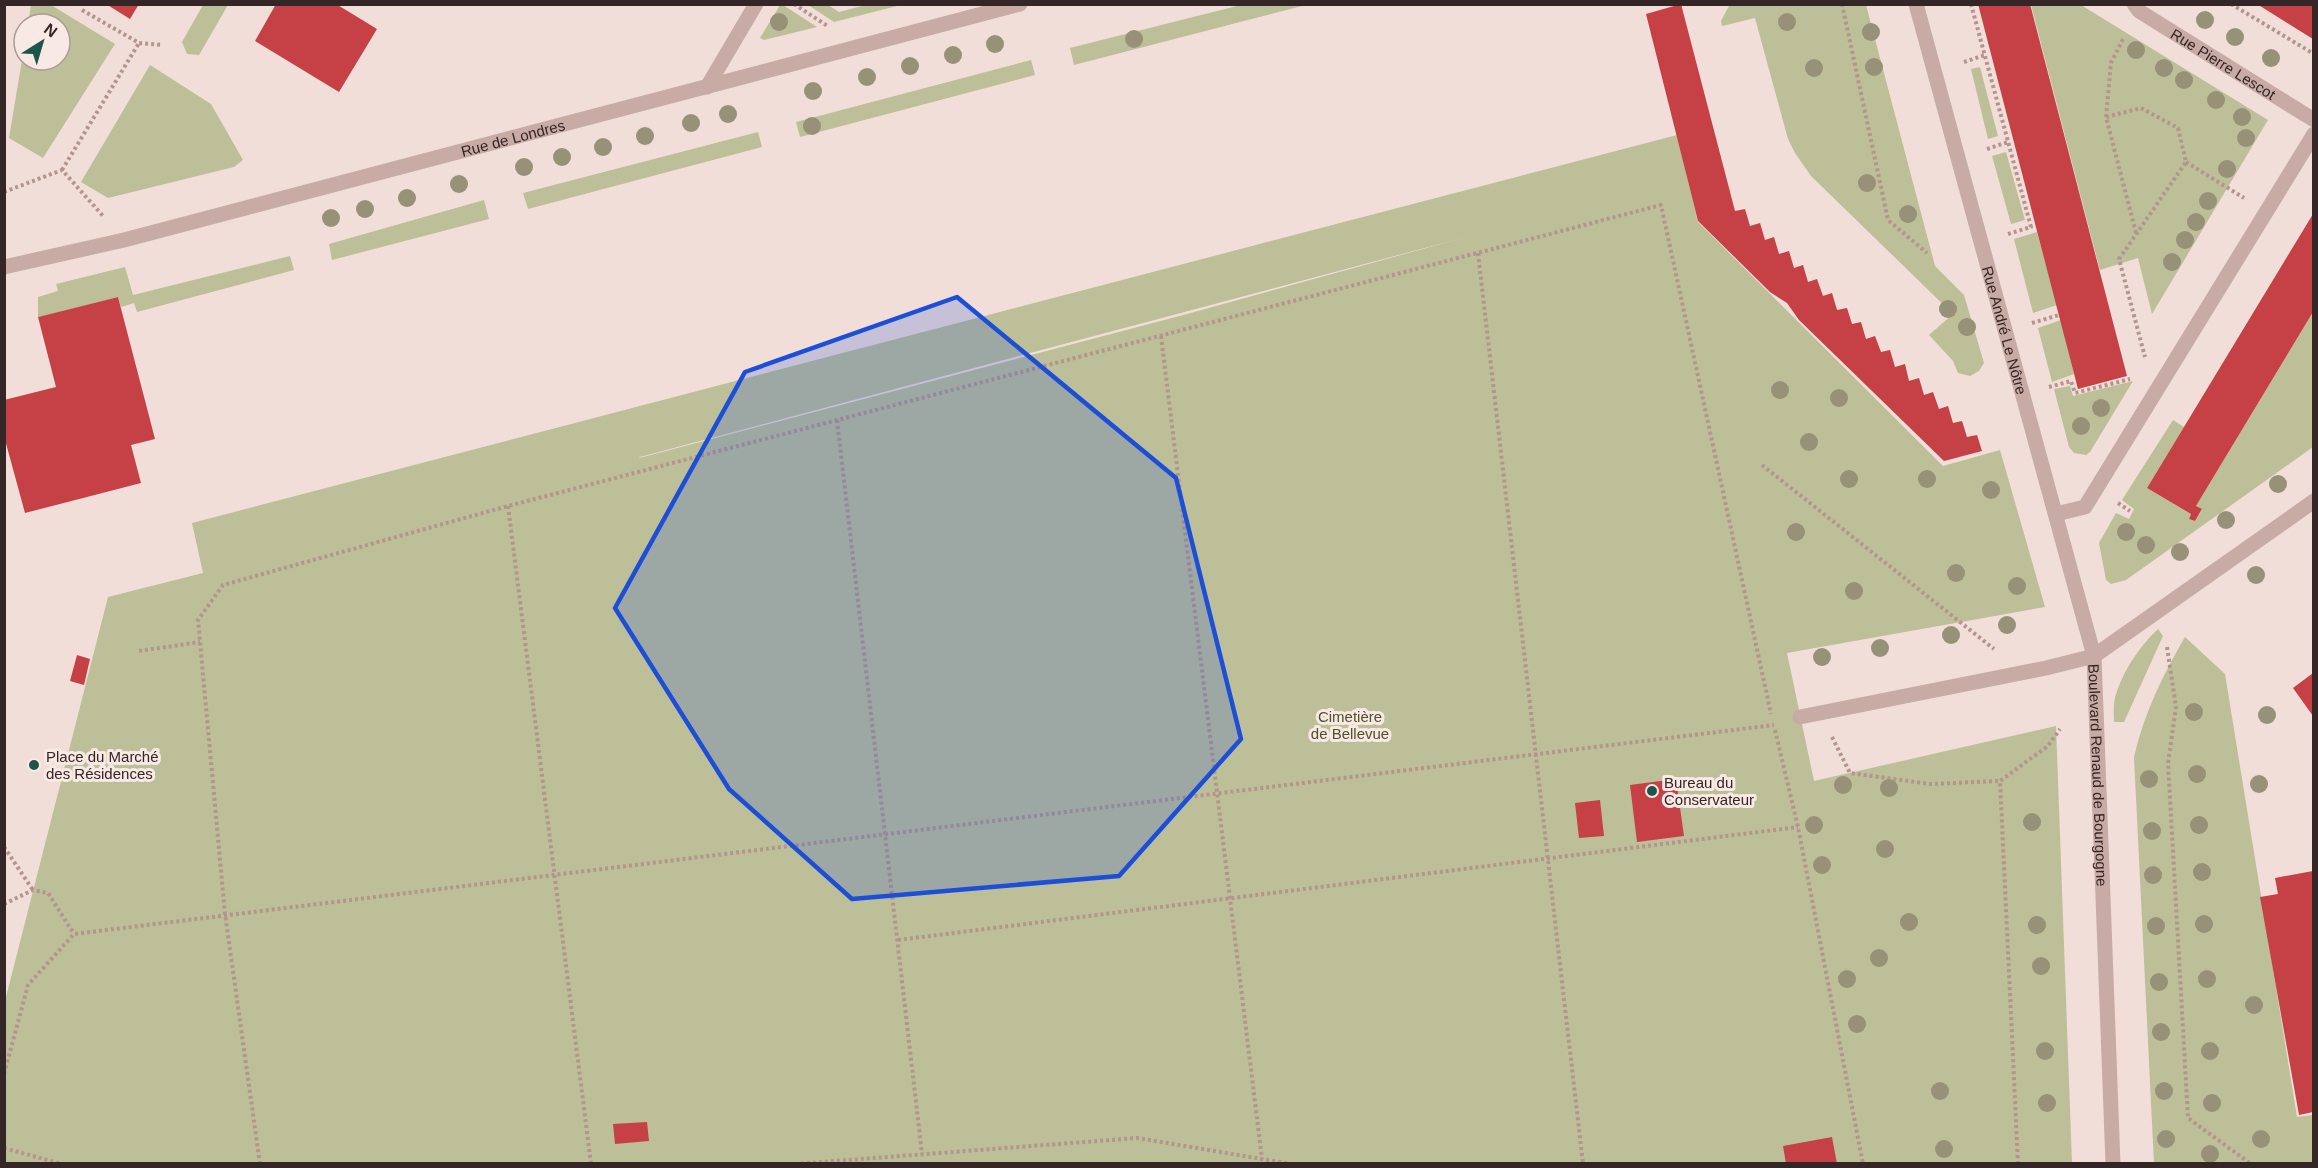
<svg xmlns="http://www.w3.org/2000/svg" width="2318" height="1168" viewBox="0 0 2318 1168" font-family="Helvetica,sans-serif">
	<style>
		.green { fill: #bdbf98; fill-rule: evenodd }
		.building { fill: #c54145 }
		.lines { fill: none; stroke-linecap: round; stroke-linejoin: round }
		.path { stroke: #b4958e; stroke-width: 4; stroke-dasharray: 3 3; stroke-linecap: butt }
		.service { stroke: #c8aba4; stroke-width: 15 }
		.minor { stroke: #c8aba4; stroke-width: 15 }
		.tertiary { stroke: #c8aba4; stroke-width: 15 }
		.tree { fill: #979178 }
		.marked { fill: #1d4ed8; fill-opacity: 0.2; stroke: #1d4ed8; stroke-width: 4.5; stroke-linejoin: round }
		.poi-dot { fill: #1c5549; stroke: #f9e9e4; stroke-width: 2 }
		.labels { text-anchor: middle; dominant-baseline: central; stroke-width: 6; stroke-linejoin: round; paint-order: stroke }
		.street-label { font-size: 15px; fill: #342626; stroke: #f9e9e4 }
		.park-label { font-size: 15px; fill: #4e522a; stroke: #f9e9e4 }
		.poi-label { font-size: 15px; fill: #342626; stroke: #f9e9e4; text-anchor: start }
	</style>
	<rect width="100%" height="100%" fill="#f1ded8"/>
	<path class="green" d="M1730,4L1866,5L1935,266L1964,295L1984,363L1979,371L1970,376L1958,373L1953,361L1929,335L1953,314L1811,176L1795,153L1788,139L1755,18L1722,26L1721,21Z
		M31,5H51L115,44L43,158L9,138L24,48V60H60V24H28Z
		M203,5H228L199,55L187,54L182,42Z
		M780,5H783L817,27L764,40L760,38Z
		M808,5H828L839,12L866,5H901L834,22Z
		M1241,5H1306L1074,65L1070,48Z
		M2031,5H2081L2268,120L2152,314L2138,258L2100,270Z
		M1031,60L1035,75L800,137L796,122Z
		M150,65L211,104L243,160L234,167L108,198L81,182Z
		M1980,67L1998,136L1988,139L1971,69Z
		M758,132L762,147L528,209L523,193Z
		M1677,135L1698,222L1943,466L2000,450L2045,607L1787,653L1814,781L2056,726L2072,1163L5,1164V1001L108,597L203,573L192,523ZM1466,237L1187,314L639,458L640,457Z
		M2006,152L2025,220L2011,224L1992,156Z
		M484,200L489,219L332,260L329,244Z
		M2037,232L2057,305L2033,313L2014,239Z
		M290,256L294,270L137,312L134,303L121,307L118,297L38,317V297L58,291L56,284L125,267L133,295Z
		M2313,312V447L2126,580L2111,584L2106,580L2099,543L2116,513L2129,519L2134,509L2122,500L2173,420L2184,427L2147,488L2191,514L2189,519L2195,521L2202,510L2196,506Z
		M2061,320L2074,374L2052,382L2038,328Z
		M2133,381L2090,452L2086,455L2074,453L2069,447L2054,389L2070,386L2073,396Z
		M2158,629L2163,636L2124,722H2114C2114,715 2113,706 2115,698C2122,672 2139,647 2158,629Z
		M2185,637L2225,674L2297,1117L2313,1115V1163L2154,1164L2134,757C2144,713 2163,675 2185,637Z"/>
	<path class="building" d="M106,4H139L130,19Z
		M276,4H336L377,29L339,92L255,41Z
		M1681,4L1735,211L1745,209L1750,226L1760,223L1765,240L1774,237L1779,254L1789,251L1794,268L1803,265L1808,282L1817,279L1823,296L1832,293L1837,310L1847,308L1852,324L1861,322L1866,339L1875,336L1881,352L1890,350L1895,367L1905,364L1909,381L1919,378L1924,395L1933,392L1939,409L1948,406L1953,423L1962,421L1967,437L1977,435L1982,451L1944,461L1799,320L1787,303L1770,292L1698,221L1646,14Z
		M1978,4H2030L2127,376L2078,389Z
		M2257,4H2313V39Z
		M2313,214V312L2196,506L2202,509L2195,521L2189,519L2191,514L2147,488Z
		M118,297L155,439L131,445L141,483L25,513L4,436V400L56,387L38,317Z
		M77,655L90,659L84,685L70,681Z
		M2313,673V716L2293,688Z
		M1676,779L1684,836L1637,842L1630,785Z
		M1600,800L1604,836L1579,838L1575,803Z
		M2313,871V1112L2299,1115L2260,897L2278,894L2275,878Z
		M647,1122L649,1141L615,1144L613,1124Z
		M1832,1137L1837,1164H1786L1783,1146Z"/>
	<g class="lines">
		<path class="path" d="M794,4L829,27
			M1842,4L1888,220L1927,253
			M1971,4L2031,227L2008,234
			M2231,4L2314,54
			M82,10L139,43L163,45
			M1964,62L1985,55
			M2106,117L2111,63L2124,37
			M1987,149L2008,142
			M2186,162L2244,198
			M62,170L139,43
			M4,192L62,170L104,217
			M2136,233L2106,117L2141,108L2178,128L2186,162L2119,259L2145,357
			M1478,253L1583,1164
			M2032,323L2059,315
			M1161,336L1262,1159
			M2049,387L2071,381L2075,393L2130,379
			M837,420L922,1154
			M1762,465L1994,649
			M2118,503L2130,511
			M508,506L591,1164
			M2167,647L2176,707L2168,763L2188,1118L2251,1164
			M139,651L200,642
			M1775,730L1798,827L1863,1164
			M1832,737L1850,773L1930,784L2000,781
			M4,847L33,890
			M4,904L33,890L48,893L74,934
			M898,940L1798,827
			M4,1074L28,985L74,934L1774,725
			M4,1148L62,1164
			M260,1164L225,914L198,620L223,585L508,506L1661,205L1771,714
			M795,1164L1137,1138L1291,1164
			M2018,1164L2000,781L2048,746L2060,729"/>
		<path class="service" d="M1800,717L2046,668L2094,656"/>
		<g class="minor">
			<path id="s1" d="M2134,4L2139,11L2314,120"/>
			<path d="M707,87L756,4"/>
			<path d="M2056,514L2085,507L2314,134"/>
			<path d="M2094,656L2314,501"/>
		</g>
		<g class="tertiary">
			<path id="s2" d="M1916,4L2094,656L2113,1164"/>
			<path id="s3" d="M4,267L124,240L1020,4"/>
		</g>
	</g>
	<g class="tree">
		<circle cx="2205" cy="20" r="9"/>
		<circle cx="779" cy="22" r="9"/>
		<circle cx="1787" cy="22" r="9"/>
		<circle cx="1871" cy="32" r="9"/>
		<circle cx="2235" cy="37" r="9"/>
		<circle cx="1134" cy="39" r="9"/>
		<circle cx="995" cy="44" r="9"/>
		<circle cx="2136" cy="50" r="9"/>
		<circle cx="953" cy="55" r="9"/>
		<circle cx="2271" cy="58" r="9"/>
		<circle cx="910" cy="66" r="9"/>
		<circle cx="1874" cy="67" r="9"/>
		<circle cx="1814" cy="68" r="9"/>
		<circle cx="2164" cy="68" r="9"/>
		<circle cx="867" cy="77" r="9"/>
		<circle cx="2184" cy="80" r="9"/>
		<circle cx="813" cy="91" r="9"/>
		<circle cx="2216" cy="100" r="9"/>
		<circle cx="728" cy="114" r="9"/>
		<circle cx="2242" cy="117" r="9"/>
		<circle cx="691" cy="123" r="9"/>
		<circle cx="812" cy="126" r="9"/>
		<circle cx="645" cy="136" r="9"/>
		<circle cx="2246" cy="138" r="9"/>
		<circle cx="603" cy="147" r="9"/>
		<circle cx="562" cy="157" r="9"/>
		<circle cx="524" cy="167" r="9"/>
		<circle cx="2227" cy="169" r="9"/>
		<circle cx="1867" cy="183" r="9"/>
		<circle cx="459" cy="184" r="9"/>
		<circle cx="407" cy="198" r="9"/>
		<circle cx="2208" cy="201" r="9"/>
		<circle cx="365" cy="209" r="9"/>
		<circle cx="1908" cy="214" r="9"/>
		<circle cx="331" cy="218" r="9"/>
		<circle cx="2196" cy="222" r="9"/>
		<circle cx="2185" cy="240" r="9"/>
		<circle cx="2172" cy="262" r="9"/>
		<circle cx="1948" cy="309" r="9"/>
		<circle cx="1967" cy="327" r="9"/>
		<circle cx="1780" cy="390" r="9"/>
		<circle cx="1839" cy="398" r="9"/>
		<circle cx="2101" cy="408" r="9"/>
		<circle cx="2081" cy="426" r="9"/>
		<circle cx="1809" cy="442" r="9"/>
		<circle cx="1849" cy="479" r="9"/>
		<circle cx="1927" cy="479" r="9"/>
		<circle cx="2278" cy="484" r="9"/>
		<circle cx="1991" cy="490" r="9"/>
		<circle cx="2226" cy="520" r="9"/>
		<circle cx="1796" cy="532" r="9"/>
		<circle cx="2126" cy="532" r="9"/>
		<circle cx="2146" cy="545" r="9"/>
		<circle cx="2180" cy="552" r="9"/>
		<circle cx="1956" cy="573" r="9"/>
		<circle cx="2256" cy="575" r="9"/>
		<circle cx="2017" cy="586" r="9"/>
		<circle cx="1854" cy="591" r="9"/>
		<circle cx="2007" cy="625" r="9"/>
		<circle cx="1951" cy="635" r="9"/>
		<circle cx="1880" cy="648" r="9"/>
		<circle cx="1822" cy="657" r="9"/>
		<circle cx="2194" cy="712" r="9"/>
		<circle cx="2267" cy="715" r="9"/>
		<circle cx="2197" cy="774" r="9"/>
		<circle cx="2149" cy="779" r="9"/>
		<circle cx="2259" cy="784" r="9"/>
		<circle cx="1843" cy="785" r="9"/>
		<circle cx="1889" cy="788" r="9"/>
		<circle cx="2032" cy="822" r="9"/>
		<circle cx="1814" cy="825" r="9"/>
		<circle cx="2199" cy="825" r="9"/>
		<circle cx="2152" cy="831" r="9"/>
		<circle cx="1885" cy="849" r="9"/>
		<circle cx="1822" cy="865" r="9"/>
		<circle cx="2202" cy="872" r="9"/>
		<circle cx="2153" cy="875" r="9"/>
		<circle cx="1909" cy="922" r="9"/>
		<circle cx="2204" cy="924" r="9"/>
		<circle cx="2037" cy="925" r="9"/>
		<circle cx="2156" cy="926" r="9"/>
		<circle cx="1879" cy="958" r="9"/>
		<circle cx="2041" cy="966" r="9"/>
		<circle cx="1847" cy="979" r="9"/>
		<circle cx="2207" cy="979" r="9"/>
		<circle cx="2159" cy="982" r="9"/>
		<circle cx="2254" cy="1005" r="9"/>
		<circle cx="1857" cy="1024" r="9"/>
		<circle cx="2161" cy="1032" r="9"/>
		<circle cx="2045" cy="1051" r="9"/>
		<circle cx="2210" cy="1051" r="9"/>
		<circle cx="1940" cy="1091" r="9"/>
		<circle cx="2164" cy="1091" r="9"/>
		<circle cx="2047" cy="1103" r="9"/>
		<circle cx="2212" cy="1103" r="9"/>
		<circle cx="2166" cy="1139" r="9"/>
		<circle cx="2261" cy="1139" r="9"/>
		<circle cx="1944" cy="1149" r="9"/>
		<circle cx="2210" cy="1154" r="9"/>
	</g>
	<path class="marked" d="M957,297L1176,478L1241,739L1119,876L852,899L729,789L615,608L745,372Z"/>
	<g class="poi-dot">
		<circle cx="34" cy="765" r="6"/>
		<circle cx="1652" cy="791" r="6"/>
	</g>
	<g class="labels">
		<g class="street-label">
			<text stroke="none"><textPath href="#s1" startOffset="108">Rue Pierre Lescot</textPath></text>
			<text stroke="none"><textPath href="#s3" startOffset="525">Rue de Londres</textPath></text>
			<text stroke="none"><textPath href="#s2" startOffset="338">Rue André Le Nôtre</textPath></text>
			<text stroke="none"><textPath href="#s2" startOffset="795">Boulevard Renaud de Bourgogne</textPath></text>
		</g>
		<g class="park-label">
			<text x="1350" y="716">Cimetière<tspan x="1350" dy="17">de Bellevue</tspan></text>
		</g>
		<g class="poi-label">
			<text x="46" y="756">Place du Marché<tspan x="46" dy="17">des Résidences</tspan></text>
			<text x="1664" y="782">Bureau du<tspan x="1664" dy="17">Conservateur</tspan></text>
		</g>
	</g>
	<rect width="2318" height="1168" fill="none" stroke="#342626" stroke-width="12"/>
	<g transform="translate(42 42) rotate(37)"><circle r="28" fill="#f9e9e4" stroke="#aa9b98" stroke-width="1.5"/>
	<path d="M0-4.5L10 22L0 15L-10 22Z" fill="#1c5549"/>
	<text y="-9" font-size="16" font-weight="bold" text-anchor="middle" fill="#342626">N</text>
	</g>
</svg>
